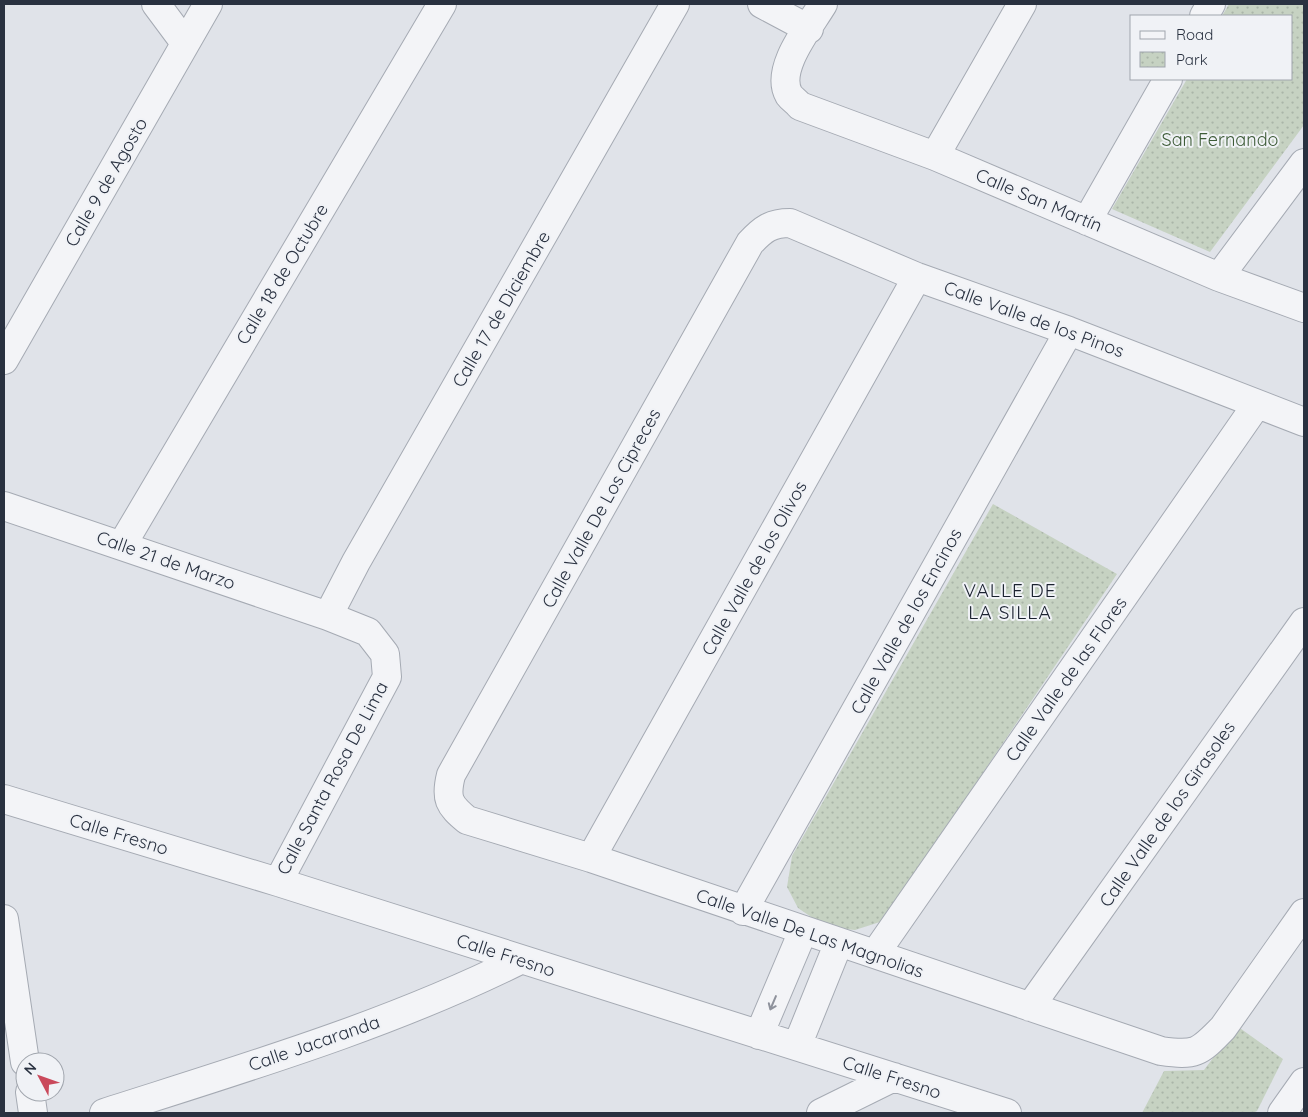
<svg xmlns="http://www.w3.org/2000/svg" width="1308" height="1117" viewBox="0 0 1308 1117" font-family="Quicksand,sans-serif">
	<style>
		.park { fill: url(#park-dots) }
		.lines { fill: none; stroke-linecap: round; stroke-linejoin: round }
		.minor-casing { stroke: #a5aab3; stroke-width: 30 }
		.minor { stroke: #f3f4f7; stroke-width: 28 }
		.oneway { stroke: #8e929c }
		.labels { text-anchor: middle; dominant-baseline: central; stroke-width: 4; stroke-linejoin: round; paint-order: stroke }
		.park-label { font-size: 18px; fill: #3d5b37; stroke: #f0f2f6 }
		.street-label { font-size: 18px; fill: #293140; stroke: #f0f2f6 }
		.neighbourhood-label { font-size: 19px; letter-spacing: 1px; fill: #1b2230; stroke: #f0f2f6 }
	</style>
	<defs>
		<pattern id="park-dots" width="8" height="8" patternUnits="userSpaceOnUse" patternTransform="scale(1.25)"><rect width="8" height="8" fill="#c6d2c2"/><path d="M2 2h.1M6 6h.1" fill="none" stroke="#aab5a8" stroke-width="1.8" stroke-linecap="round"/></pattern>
	</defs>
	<rect width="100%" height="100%" fill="#e0e3e9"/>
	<path class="park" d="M1229,4H1304V125L1210,252L1112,209L1187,79H1292V16H1222Z
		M993,504L1117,574L883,921L855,930L826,927L798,908L787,887L792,856Z
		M1237,1026L1283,1059L1257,1111L1253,1113H1142L1164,1071L1204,1070Z"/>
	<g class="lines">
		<defs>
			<path id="minor" d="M156,4L185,43
				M762,4L809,29
				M823,4C810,26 774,69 789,95C792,99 797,102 800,106L935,156L1219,277L1304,308
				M1204,16L1211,4
				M935,156L1022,4
				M1087,221L1168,79
				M1219,277L1304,163
				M4,360L208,4
				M1304,422L1069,331L917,277L790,223C771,223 763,229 750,243L451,775C445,799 449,805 467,820L591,858L1161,1051C1195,1056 1199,1053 1223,1028L1304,913
				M4,506L328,616L368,632L385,654L387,677L278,882
				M122,545L442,4
				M328,616L356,562L675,4
				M4,799L278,882L1007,1113
				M591,858L917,277
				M743,911L1069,331
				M4,919L25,1062
				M875,954L1257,404
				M1030,1007L1304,622
				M759,1035L803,931
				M797,1046L839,942
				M30,1092L33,1113
				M104,1113C244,1068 387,1026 520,960
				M821,1113L894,1077
				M1282,1113L1304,1082"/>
		</defs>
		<use href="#minor" class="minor-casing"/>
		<use href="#minor" class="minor"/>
	</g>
	<defs><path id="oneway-shaft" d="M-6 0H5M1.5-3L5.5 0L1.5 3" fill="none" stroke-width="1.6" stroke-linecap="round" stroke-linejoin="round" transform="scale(1.25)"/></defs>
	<use class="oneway" href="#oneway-shaft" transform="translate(773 1003) rotate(113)"/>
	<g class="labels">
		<g class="park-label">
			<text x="1220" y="139">San Fernando</text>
		</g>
		<g class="street-label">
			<text transform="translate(106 182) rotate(-60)">Calle 9 de Agosto</text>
			<text transform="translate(1039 200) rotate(23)">Calle San Martín</text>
			<text transform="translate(282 274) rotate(-59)">Calle 18 de Octubre</text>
			<text transform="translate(501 309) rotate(-60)">Calle 17 de Diciembre</text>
			<text transform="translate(1034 319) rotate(20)">Calle Valle de los Pinos</text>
			<text transform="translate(601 508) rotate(-61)">Calle Valle De Los Cipreces</text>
			<text transform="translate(166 560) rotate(19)">Calle 21 de Marzo</text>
			<text transform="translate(754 568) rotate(-61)">Calle Valle de los Olivos</text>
			<text transform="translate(906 621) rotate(-61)">Calle Valle de los Encinos</text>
			<text transform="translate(1066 679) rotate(-55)">Calle Valle de las Flores</text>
			<text transform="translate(332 778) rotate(-62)">Calle Santa Rosa De Lima</text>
			<text transform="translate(1167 814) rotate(-55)">Calle Valle de los Girasoles</text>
			<text transform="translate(119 834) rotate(17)">Calle Fresno</text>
			<text transform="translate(810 933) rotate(19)">Calle Valle De Las Magnolias</text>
			<text transform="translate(506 955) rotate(18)">Calle Fresno</text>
			<text transform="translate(314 1043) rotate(-19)">Calle Jacaranda</text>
			<text transform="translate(892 1077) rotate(18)">Calle Fresno</text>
		</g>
		<g class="neighbourhood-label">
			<text x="1010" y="590">VALLE DE<tspan x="1010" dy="22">LA SILLA</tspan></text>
		</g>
	</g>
	<rect width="1308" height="1117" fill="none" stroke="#293140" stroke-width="10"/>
	<rect x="1130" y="15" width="162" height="65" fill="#f0f2f6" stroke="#a0a5ad"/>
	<rect x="1140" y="31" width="25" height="8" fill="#f3f4f7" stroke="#a0a5ad"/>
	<text x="1176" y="40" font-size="15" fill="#293140">Road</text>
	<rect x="1140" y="52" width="25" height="15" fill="url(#park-dots)" stroke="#a0a5ad"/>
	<text x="1176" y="65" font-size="15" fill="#293140">Park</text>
	<g transform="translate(40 1077) rotate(311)"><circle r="24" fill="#f0f2f6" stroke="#a0a5ad"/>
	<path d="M0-4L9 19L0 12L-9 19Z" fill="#ca495b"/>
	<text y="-8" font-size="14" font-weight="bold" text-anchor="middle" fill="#293140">N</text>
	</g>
</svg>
